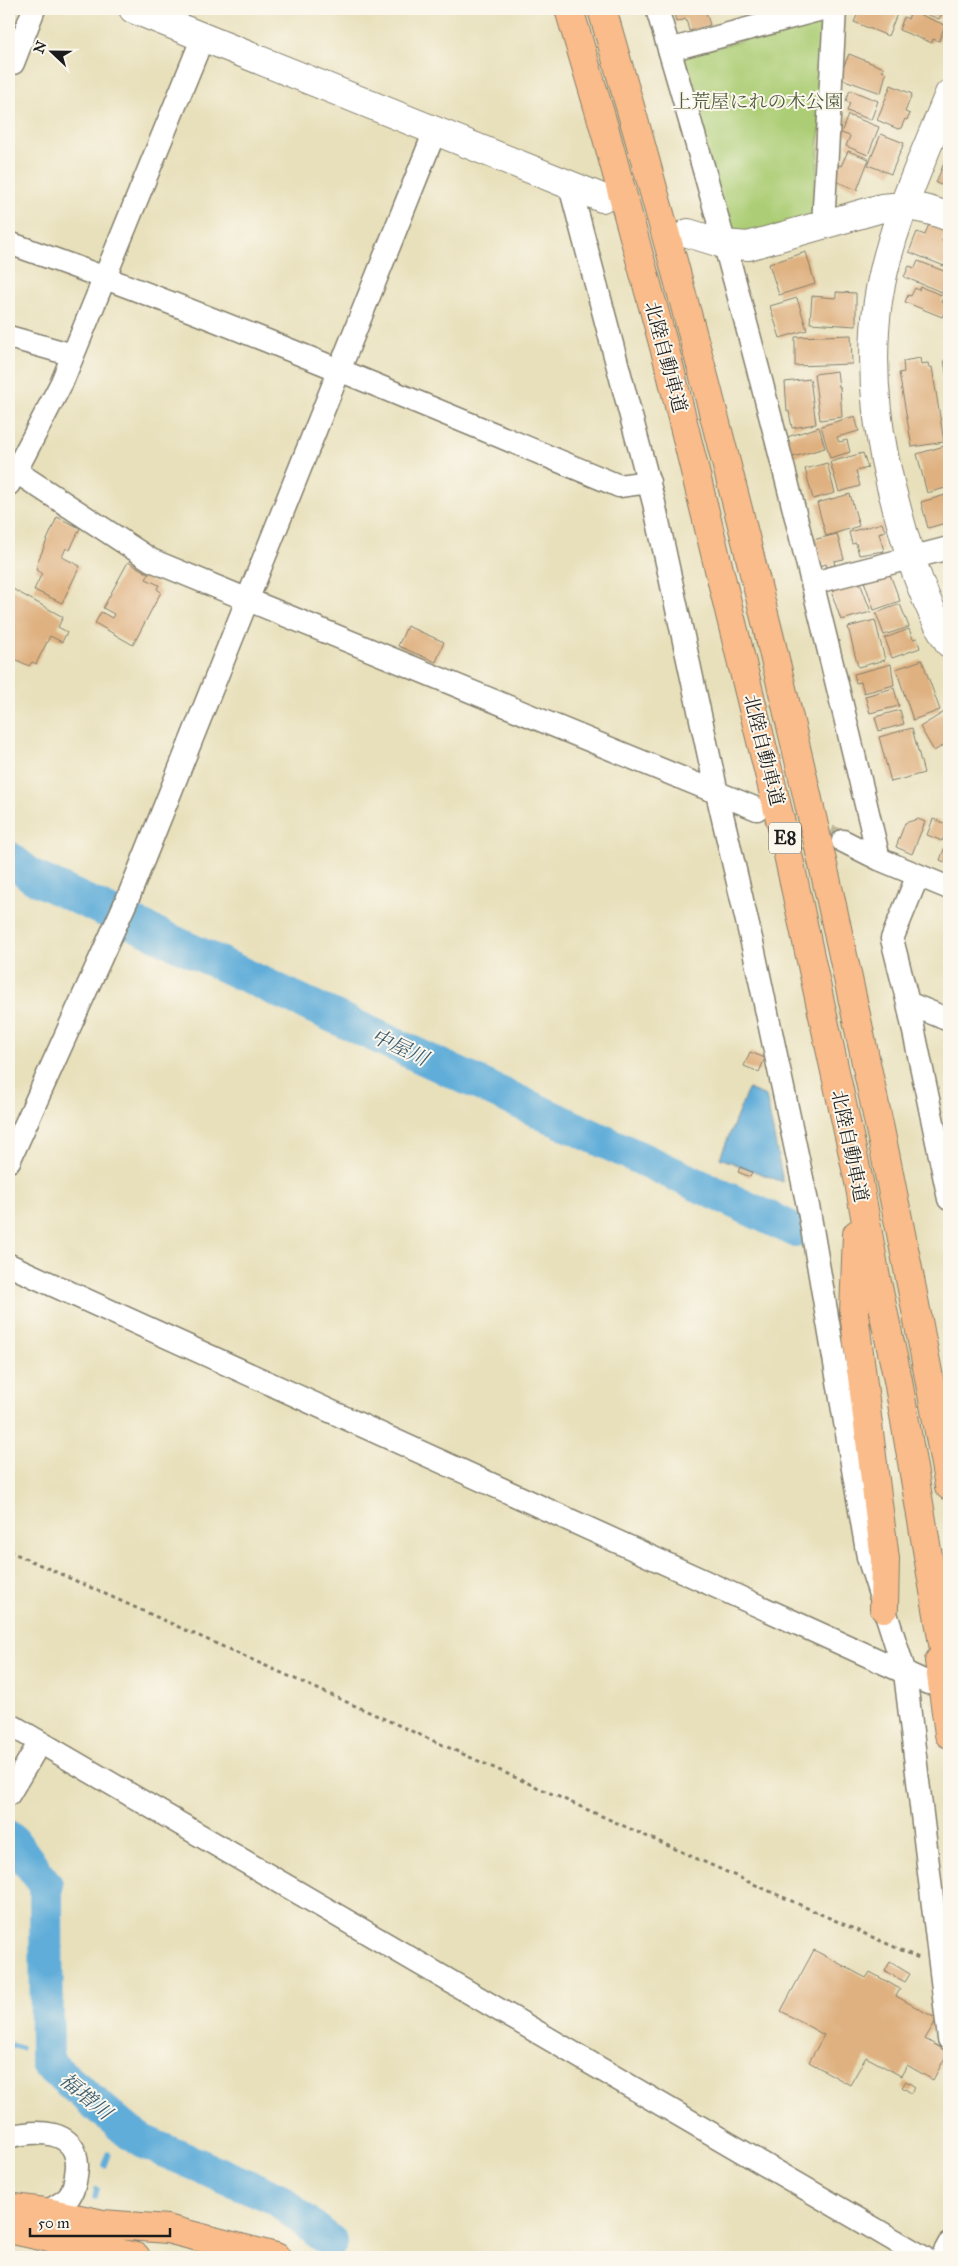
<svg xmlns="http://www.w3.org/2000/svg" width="958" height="2266" viewBox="0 0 958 2266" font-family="'IM FELL Great Primer','Noto Serif JP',serif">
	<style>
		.green { fill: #accd75; stroke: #647448 }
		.water { fill: #60add9; stroke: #3e647a }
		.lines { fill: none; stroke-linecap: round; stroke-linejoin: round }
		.stream { stroke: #60add9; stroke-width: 5.5 }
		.river { stroke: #60add9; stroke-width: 34 }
		.building { fill: #dfb180 }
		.minor-tunnel { stroke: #bfb99b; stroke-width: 22; stroke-dasharray: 22 11; stroke-linecap: butt }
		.minor-casing { stroke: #827e6c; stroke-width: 25 }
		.tertiary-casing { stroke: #827e6c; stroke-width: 30 }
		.motorway-casing { stroke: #827e6c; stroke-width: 30 }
		.path { stroke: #827e6c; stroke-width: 3; stroke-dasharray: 4 4; stroke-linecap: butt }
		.minor { stroke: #fff; stroke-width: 22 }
		.tertiary { stroke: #fff; stroke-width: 28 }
		.motorway { stroke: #f9bc8a; stroke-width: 28 }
		.labels { text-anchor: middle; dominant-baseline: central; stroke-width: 4; stroke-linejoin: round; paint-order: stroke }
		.shield { fill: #fbf7ec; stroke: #5f5e5a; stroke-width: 1 }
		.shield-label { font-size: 18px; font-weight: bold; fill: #1c1c1c }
		.park-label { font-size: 19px; fill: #4e5a3b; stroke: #fbf7ec }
		.street-label { font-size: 19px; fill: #1c1c1c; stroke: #fbf7ec }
		.water-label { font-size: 20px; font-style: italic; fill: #3b5d71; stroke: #fbf7ec }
	</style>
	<rect width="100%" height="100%" fill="#fbf7ec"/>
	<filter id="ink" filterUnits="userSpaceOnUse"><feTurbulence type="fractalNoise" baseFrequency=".02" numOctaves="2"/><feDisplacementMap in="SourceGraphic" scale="10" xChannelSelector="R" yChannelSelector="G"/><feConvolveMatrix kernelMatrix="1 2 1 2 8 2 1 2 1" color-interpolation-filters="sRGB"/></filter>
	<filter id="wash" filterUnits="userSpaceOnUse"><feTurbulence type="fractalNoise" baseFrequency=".0096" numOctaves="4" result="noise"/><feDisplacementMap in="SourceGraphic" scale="20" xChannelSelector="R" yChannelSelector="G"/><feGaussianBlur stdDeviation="1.12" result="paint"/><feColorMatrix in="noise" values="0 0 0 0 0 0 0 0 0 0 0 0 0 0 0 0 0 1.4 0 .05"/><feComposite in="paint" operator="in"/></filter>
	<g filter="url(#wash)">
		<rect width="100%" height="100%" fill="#e8e0bb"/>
		<path class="green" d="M817,19L826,27L815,208L809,218L741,236L728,227L683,64L686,56Z"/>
		<path class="water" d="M748,1089L766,1096L783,1182L720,1158Z"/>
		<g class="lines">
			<path class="stream" d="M9,2044L21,2048
				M36,2054L47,2063
				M121,2134L125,2129
				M104,2165L108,2154
				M95,2197L97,2189"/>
			<path class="river" d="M9,858L33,877L795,1230
				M9,1838L13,1841L46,1885L47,2063L130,2133L144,2142L276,2198L331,2242"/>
		</g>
		<g id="blocks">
			<path class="building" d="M673,9H705L710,25L689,31L686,19L676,22Z
				M860,9H899L888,36L854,22Z
				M913,9H945L939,19Z
				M911,11L945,25L939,41L933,39L932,43L899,30L904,17L908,19Z
				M849,54L884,68L882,71L886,73L881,93L839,78Z
				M891,85L912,94L905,112L910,114L907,120L905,119L901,128L898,129L877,120Z
				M850,90L878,101L871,120L847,111L850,103L846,101Z
				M848,115L879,127L868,155L846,146L850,136L841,133Z
				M881,134L904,143L891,174L868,165Z
				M949,150V188L936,183Z
				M848,151L869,159L857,190L833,180L839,165L841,166Z
				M930,221L948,228L942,241L949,244V254L944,266L909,252L917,232L925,235Z
				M806,252L815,284L779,295L769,264Z
				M918,261L949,273V295L904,277L909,266L915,268Z
				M921,287L944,296L941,302L948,304L942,317L905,302L908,295L911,296L915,288L919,290Z
				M836,292L856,293V326L810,323L812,296L836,298Z
				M797,298L807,330L780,338L770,306Z
				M851,335L852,364L795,366V337Z
				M920,358L921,364L928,363L929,368L932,367L944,442L912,447L899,373L904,372L903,361Z
				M949,359V385H948L944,360Z
				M837,371L839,387H840L842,417L820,420L814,374Z
				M810,379L816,424L792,428L789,411H787L785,382Z
				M855,416L859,431L837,437L839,442L847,440L850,452L830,458L821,426Z
				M819,427L825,448L793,457L787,437Z
				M944,446L949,465V487L927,493L917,454Z
				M863,453L868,468L856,471L860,486L839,492L830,462Z
				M827,463L835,493L813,499L805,469Z
				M850,494L859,526L826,536L817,503Z
				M949,494V522L928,528L921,502Z
				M57,517L80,528L70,550L66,548L62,557L80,566L62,603L34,590L42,573L36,570L38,561Z
				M882,523L885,531L879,533L884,551L859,555L856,543L852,544L849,532Z
				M837,534L844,559L834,561L835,565L827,567L826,564L820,566L813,540Z
				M128,562L149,574L146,579L159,585L157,589L161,592L133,645L95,623L101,612L112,618L114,614L103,608Z
				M889,572L900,601L874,610L864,581Z
				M857,583L861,585L871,612L841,620L832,594L835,589Z
				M9,587L63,617L58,627L67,632L62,642L50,636L36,664L32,662L29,666L9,656V606L11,607L13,605L9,603Z
				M900,604L909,627L884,635L876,613Z
				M875,620L885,660L858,667L848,627Z
				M407,626L444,642L436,662L398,646Z
				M909,629L913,639L917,638L920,648L892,658L885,638Z
				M922,660L940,710L913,720L896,669Z
				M891,664L894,685L864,693L861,682L856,683L854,674Z
				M894,688L899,706L870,713L865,696Z
				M949,709V742L934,751L920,727Z
				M900,710L904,724L879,731L875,717Z
				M912,728L924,773L891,782L879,737Z
				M918,819L925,822L912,854L896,847L905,823Z
				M933,819L949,825L942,841L927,835Z
				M949,836V864L940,860Z
				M750,1052L765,1058L759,1072L744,1066Z
				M740,1167L752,1172L750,1177L738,1172Z
				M814,1950L866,1978L870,1972L900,1989L896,1996L937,2019L925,2039L948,2052L933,2080L907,2065L901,2076L866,2057L850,2085L809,2062L824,2035L781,2011Z
				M890,1962L910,1974L905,1982L885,1971Z
				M906,2081L915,2087L911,2093L902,2087Z"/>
		</g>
	</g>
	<g filter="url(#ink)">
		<use href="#blocks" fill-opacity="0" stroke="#827e6c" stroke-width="1"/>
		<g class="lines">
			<path class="minor-tunnel" d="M768,812L843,841"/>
			<defs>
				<path id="minor" d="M657,9C742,289 811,574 879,859
					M669,50L822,9
					M9,63H13L34,9
					M570,186L654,503L717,793L753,947L809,1211L868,1557L905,1673L949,2039
					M823,225L835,9
					M9,243C215,316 417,402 619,486L649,482
					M9,337L73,355
					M9,467L151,560L757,809
					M9,484L62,382L203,37
					M813,583L949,548
					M843,841L879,859L949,888
					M918,875L892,939L908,1003L949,1199
					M908,1003L949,1020
					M9,1161L130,893L435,131
					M9,1265L928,1683
					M9,1724L923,2257
					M9,1794L40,1742
					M9,2137C35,2130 78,2128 77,2167C76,2177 75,2188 69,2197C63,2203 53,2208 46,2212
					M942,2257L949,2244"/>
				<path id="tertiary" d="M133,9L602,198
					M949,94C922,161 889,229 878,301C868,374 878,443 898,513C910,558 924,603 949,643
					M688,233L724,244L748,246L882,208C909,205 924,207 949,217"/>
				<path id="motorway" d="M569,9L604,127L669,365L782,827L859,1182L875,1273L898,1380L949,1679
					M602,9C744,495 859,988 949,1486
					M857,1234L854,1313L885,1559L884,1608
					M939,1661L949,1734
					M9,2207L46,2212L103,2224L167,2229L276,2257
					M9,2229L136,2257"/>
			</defs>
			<use href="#minor" class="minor-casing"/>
			<use href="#tertiary" class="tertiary-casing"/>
			<use href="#motorway" class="motorway-casing"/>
			<path class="path" d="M9,1551L919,1958"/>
			<use href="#minor" class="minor"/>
			<use href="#tertiary" class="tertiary"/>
			<use href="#motorway" class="motorway"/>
		</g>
	</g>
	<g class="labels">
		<rect class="shield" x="769" y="822.5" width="32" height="31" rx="4"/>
		<g class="shield-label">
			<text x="785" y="838">E8</text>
		</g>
		<g class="park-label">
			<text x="758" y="101">上荒屋にれの木公園</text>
		</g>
		<g class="street-label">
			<text transform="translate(666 357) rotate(75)">北陸自動車道</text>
			<text transform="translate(764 750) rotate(76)">北陸自動車道</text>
			<text transform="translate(850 1146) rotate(78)">北陸自動車道</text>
		</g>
		<g class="water-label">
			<text transform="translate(400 1047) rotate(25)">中屋川</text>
			<text transform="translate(86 2096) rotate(40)">福増川</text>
		</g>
	</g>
	<rect width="958" height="2266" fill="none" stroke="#fbf7ec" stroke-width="30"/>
	<g transform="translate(52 52) rotate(292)" stroke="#fbf7ec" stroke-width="4" paint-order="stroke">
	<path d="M0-4L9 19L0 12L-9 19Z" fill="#1c1c1c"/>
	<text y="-8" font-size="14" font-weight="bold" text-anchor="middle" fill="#1c1c1c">N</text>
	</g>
	<path d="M30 2228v8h140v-8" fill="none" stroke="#1c1c1c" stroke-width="2.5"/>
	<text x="38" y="2228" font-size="15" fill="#1c1c1c" stroke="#fbf7ec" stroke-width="4" paint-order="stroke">50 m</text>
</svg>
